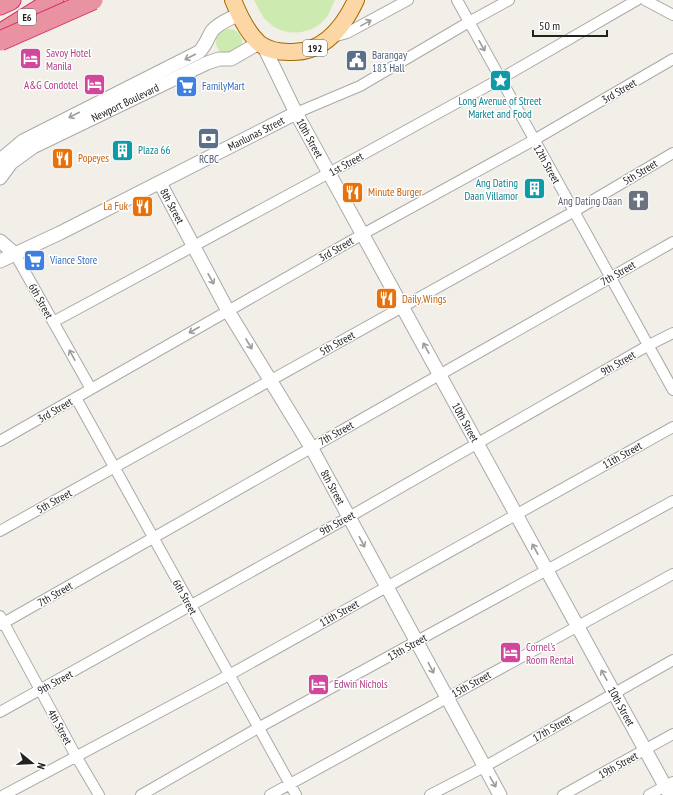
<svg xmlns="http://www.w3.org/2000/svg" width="673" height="795" viewBox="0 0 673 795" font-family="'PT Sans Narrow',sans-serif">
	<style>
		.grass { fill: #cdebb0 }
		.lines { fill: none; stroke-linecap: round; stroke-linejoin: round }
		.minor-casing { stroke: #a9a9a9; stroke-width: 12 }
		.tertiary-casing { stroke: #a9a9a9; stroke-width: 15 }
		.primary-casing { stroke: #a06b00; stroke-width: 18 }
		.motorway-casing { stroke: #dc2a67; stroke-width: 21 }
		.minor { stroke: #fff; stroke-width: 10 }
		.tertiary { stroke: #fff; stroke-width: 13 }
		.primary { stroke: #fcd6a4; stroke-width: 16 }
		.motorway { stroke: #e892a2; stroke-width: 19 }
		.motorway-bridge-casing { stroke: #dc2a67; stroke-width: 21; stroke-linecap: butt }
		.motorway-bridge { stroke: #e892a2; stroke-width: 19 }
		.oneway { stroke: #9c9c9c }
		.labels { text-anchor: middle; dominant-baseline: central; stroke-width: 3; stroke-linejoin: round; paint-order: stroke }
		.shield { fill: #fff; stroke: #646464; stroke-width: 1 }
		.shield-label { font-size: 10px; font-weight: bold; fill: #222 }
		.hotel-label { font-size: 11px; fill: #b23c85; stroke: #fff; text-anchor: start }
		.service-label { font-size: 11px; fill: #4e5e75; stroke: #fff; text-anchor: start }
		.shop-label { font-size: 11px; fill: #366cbe; stroke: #fff; text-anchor: start }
		.street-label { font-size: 11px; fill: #222; stroke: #fff }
		.culture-label { font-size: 11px; fill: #0d838f; stroke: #fff }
		.food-label { font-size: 11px; fill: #c56008; stroke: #fff; text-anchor: start }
		.worship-label { font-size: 11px; fill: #5b616d; stroke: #fff; text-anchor: end }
	</style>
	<rect width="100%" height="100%" fill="#f2efe9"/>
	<path class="grass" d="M254,0H335C332,5 330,12 327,17C313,35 286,38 269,23C262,18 258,7 254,0Z
		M216 42a13 13 0 1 1 26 0a13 13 0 1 1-26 0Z"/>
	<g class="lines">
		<defs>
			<path id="minor" d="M457,0L673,390
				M645,0L673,15
				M333,37L347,33L408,0
				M296,113L360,86L469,22L509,0
				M15,254L91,389
				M53,322L329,173L500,79L637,0
				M76,398L296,795
				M0,441L363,234L534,140L673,59
				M0,531L573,212L673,153
				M0,616L76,756L99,795
				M0,625L673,242
				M0,712L349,517L649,345L673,333
				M4,795L229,675L673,427
				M141,795L258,728L673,501
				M270,795L673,574
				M430,795L484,767L673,660
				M563,795L673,734
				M649,795L673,782"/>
			<g id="tertiary">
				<path id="s1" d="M264,47L296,113L670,795"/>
				<path d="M0,162L5,156L23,141L199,52C206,45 207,39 212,31C218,23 230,19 239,14"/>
				<path id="s2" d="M0,178L11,163L33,147L207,63L219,59H231L259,43"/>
				<path id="s3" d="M160,183L228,311L311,447L500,795"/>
				<path d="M0,241L15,254"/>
				<path id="s4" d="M0,261L60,233L296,113"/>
			</g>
			<path id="primary" d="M233,0C239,15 247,33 260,44C268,50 279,52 289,52C323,54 343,28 356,0"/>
			<path id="motorway" d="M0,5L11,0
				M0,34L54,0"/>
		</defs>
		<use href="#minor" class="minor-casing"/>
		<use href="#tertiary" class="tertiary-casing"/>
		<use href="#primary" class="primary-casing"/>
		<use href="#motorway" class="motorway-casing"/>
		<use href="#minor" class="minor"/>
		<use href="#tertiary" class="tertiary"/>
		<use href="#primary" class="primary"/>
		<use href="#motorway" class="motorway"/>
		<defs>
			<path id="motorway-bridge" d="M0,41L93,0"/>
		</defs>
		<use href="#motorway-bridge" class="motorway-bridge-casing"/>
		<use href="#motorway-bridge" class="motorway-bridge"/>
	</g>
	<defs><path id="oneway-shaft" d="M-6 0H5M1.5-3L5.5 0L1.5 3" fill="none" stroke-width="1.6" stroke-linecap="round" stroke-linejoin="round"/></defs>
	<g class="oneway">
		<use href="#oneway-shaft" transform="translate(366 23) rotate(-29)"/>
		<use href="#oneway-shaft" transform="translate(482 46) rotate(61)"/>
		<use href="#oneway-shaft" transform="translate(190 57) rotate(153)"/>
		<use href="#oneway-shaft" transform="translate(74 115) rotate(153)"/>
		<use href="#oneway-shaft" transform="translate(211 279) rotate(61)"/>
		<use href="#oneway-shaft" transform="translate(194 330) rotate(150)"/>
		<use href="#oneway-shaft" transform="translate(249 344) rotate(59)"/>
		<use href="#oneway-shaft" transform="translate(426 348) rotate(-119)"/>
		<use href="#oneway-shaft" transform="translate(72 355) rotate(-119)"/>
		<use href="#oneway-shaft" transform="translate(362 542) rotate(62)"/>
		<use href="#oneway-shaft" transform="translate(535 549) rotate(-119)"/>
		<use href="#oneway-shaft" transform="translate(431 668) rotate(63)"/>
		<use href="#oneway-shaft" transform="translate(604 675) rotate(-119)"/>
		<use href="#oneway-shaft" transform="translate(493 782) rotate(60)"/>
	</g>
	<defs>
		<symbol id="hotel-square" viewBox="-11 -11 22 22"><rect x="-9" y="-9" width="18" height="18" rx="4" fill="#d1479c" stroke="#fff"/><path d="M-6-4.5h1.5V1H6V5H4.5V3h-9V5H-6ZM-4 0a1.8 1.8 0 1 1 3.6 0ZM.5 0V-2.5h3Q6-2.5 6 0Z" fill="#fff"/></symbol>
		<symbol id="civic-square" viewBox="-11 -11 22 22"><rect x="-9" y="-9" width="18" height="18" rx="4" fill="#5c6f8a" stroke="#fff"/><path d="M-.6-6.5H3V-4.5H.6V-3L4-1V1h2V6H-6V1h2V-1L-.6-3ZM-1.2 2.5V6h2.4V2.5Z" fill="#fff"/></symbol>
		<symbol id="sight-square" viewBox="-11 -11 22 22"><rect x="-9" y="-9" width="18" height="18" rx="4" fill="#0f9aa8" stroke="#fff"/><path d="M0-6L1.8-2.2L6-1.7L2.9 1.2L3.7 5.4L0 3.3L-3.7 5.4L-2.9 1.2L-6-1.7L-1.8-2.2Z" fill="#fff"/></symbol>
		<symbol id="supermarket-square" viewBox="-11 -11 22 22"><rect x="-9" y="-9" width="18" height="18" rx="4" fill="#3f7fe0" stroke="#fff"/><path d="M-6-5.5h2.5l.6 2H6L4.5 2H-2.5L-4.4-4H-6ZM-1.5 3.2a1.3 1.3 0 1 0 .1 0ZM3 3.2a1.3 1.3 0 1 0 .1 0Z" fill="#fff"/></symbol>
		<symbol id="bank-square" viewBox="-11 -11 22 22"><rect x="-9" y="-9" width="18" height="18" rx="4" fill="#5c6f8a" stroke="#fff"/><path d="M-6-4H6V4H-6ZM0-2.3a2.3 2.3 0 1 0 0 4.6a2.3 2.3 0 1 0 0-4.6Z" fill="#fff"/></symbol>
		<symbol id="building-square" viewBox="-11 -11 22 22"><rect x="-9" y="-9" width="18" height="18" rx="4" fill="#0f9aa8" stroke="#fff"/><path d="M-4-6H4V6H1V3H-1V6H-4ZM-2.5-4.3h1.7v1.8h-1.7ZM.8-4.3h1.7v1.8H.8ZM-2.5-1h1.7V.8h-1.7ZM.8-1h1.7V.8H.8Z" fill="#fff"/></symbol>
		<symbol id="restaurant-square" viewBox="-11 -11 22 22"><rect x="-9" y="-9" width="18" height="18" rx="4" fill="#e8710a" stroke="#fff"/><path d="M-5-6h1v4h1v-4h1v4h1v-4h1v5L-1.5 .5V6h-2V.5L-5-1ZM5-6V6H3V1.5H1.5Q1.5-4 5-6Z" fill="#fff"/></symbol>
		<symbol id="church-square" viewBox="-11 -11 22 22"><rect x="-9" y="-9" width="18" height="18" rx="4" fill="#6b7280" stroke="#fff"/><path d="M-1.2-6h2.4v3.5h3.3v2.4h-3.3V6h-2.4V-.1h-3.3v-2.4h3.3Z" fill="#fff"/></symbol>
	</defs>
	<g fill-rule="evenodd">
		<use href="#hotel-square" x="18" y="46" width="25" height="25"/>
		<use href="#civic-square" x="344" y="48" width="25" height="25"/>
		<use href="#sight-square" x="488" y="68" width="25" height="25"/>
		<use href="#hotel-square" x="82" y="72" width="25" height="25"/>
		<use href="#supermarket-square" x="174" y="74" width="25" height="25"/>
		<use href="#bank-square" x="196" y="126" width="25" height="25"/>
		<use href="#building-square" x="110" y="138" width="25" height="25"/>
		<use href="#restaurant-square" x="50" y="146" width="25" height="25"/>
		<use href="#building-square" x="522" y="176" width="25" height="25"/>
		<use href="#restaurant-square" x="340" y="180" width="25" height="25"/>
		<use href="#church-square" x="626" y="188" width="25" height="25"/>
		<use href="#restaurant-square" x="130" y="194" width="25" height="25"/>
		<use href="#supermarket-square" x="22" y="248" width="25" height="25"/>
		<use href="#restaurant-square" x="374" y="286" width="25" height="25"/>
		<use href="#hotel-square" x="498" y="640" width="25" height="25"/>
		<use href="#hotel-square" x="306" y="672" width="25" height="25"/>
	</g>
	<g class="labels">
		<g class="shield">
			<rect x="18" y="9" width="18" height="16" rx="3"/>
			<rect x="303" y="40" width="24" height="16" rx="3"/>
		</g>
		<g class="shield-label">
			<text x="27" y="17">E6</text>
			<text x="315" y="48">192</text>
		</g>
		<g class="hotel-label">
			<text x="46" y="53">Savoy Hotel<tspan x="46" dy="13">Manila</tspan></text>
			<text x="78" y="85" text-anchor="end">A&amp;G Condotel</text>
			<text x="526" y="647">Cornel's<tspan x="526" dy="13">Room Rental</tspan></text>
			<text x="334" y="684">Edwin Nichols</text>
		</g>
		<g class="service-label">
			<text x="372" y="55">Barangay<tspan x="372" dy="13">183 Hall</tspan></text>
			<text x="209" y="159" text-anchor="middle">RCBC</text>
		</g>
		<g class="shop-label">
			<text x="202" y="86">FamilyMart</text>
			<text x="50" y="260">Viance Store</text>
		</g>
		<g class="street-label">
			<text transform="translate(619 91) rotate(-30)">3rd Street</text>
			<text stroke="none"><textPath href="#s2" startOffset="148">Newport Boulevard</textPath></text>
			<text stroke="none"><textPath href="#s4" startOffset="286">Manlunas Street</textPath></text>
			<text stroke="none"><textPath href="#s1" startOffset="102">10th Street</textPath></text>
			<text transform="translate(346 164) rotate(-29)">1st Street</text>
			<text transform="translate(547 164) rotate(61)">12th Street</text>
			<text transform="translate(640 172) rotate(-31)">5th Street</text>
			<text stroke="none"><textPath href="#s3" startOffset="26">8th Street</textPath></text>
			<text transform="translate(336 249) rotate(-30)">3rd Street</text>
			<text transform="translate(618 273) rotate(-30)">7th Street</text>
			<text transform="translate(41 301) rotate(61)">6th Street</text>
			<text transform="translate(337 343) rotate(-29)">5th Street</text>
			<text transform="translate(618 363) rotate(-30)">9th Street</text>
			<text transform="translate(55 410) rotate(-30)">3rd Street</text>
			<text stroke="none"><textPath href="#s1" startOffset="426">10th Street</textPath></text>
			<text transform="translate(336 433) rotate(-29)">7th Street</text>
			<text transform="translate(622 455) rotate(-29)">11th Street</text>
			<text stroke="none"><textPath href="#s3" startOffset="350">8th Street</textPath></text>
			<text transform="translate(54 501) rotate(-29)">5th Street</text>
			<text transform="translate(337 523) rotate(-29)">9th Street</text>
			<text transform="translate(55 594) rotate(-30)">7th Street</text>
			<text transform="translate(185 597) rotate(61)">6th Street</text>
			<text transform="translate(339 613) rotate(-29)">11th Street</text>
			<text transform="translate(407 647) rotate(-29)">13th Street</text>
			<text transform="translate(55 682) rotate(-29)">9th Street</text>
			<text transform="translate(471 684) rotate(-29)">15th Street</text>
			<text stroke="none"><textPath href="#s1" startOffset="750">10th Street</textPath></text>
			<text transform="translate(60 727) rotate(61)">4th Street</text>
			<text transform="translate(552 728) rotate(-30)">17th Street</text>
			<text transform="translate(618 765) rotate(-29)">19th Street</text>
		</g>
		<g class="culture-label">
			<text x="500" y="101">Long Avenue of Street<tspan x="500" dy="13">Market and Food</tspan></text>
			<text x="138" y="150" text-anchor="start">Plaza 66</text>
			<text x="518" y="183" text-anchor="end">Ang Dating<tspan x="518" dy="13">Daan Villamor</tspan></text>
		</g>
		<g class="food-label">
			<text x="78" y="158">Popeyes</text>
			<text x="368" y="192">Minute Burger</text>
			<text x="128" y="206" text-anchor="end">La Fuk</text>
			<text x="402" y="299">Daily Wings</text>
		</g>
		<g class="worship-label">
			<text x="622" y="201">Ang Dating Daan</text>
		</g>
	</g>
	<g transform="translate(32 763) rotate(108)" stroke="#ffffff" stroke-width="3" paint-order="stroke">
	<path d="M0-3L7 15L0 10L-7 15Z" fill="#222222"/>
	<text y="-6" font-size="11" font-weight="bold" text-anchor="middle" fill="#222222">N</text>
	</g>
	<path d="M533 30v6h74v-6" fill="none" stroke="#222222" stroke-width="2"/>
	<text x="539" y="30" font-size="12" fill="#222222" stroke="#ffffff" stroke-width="3" paint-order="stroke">50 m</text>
</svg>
